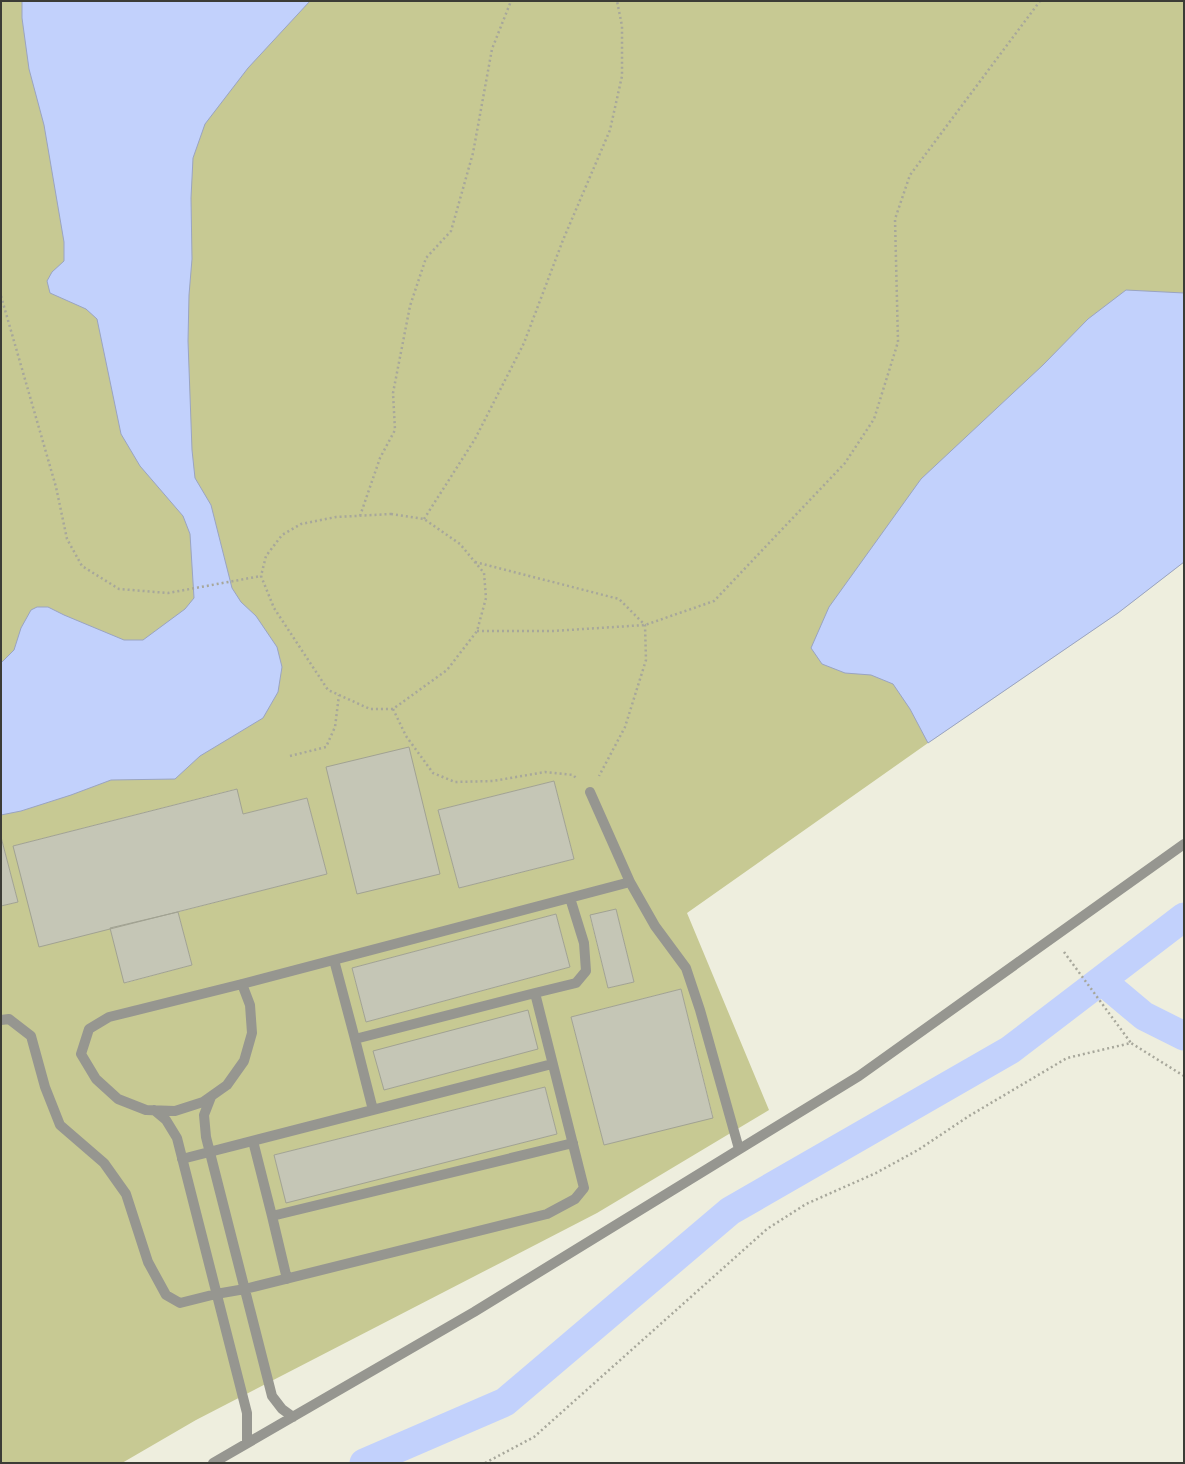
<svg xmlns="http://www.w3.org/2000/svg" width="1185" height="1464" viewBox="0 0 1185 1464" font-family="'Golos Text',sans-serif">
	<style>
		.green { fill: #c7c993; fill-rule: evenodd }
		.water { fill: #c2d1fc; stroke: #9aa4c1 }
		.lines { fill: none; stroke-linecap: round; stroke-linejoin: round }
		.canal { stroke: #c2d1fc; stroke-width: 29 }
		.building { fill: #c5c6b6; stroke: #a1a292 }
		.path { stroke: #a7a79b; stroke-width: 2.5; stroke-dasharray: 2 3; stroke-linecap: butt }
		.minor { stroke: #969690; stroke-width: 10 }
	</style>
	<rect width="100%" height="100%" fill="#eeeede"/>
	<path class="green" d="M1,1H1184V562L1118,613L928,743L687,913L769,1110L597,1213L196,1420L122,1463H1V906L18,902L1,837ZM554,781L574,859L459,888L438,810ZM236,789L243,814L307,798L327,874L178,912L192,965L125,983L110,928L13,846ZM616,909L634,982L608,988L590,916ZM556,914L570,967L366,1022L352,968ZM681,989L713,1117L604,1145L571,1017ZM537,1049L384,1090L374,1052ZM545,1087L557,1134L286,1202L274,1155Z"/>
	<path class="water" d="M22,1H310L248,68L205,124L193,158L191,198L192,259L189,295L188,341L192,450L195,478L211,505L232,588L241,602L256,616L277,647L282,667L278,692L263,718L200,756L175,779L111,780L71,795L21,811L1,815V663L14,650L21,628L31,610L37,607H48L64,615L124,640H143L185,609L194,598L190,534L183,516L140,466L121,434L97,319L86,309L50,293L47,281L52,272L64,261V242L44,125L29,69L22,18Z
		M1126,290L1184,293V562L1118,613L928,743L910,709L893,684L871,675L845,673L822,664L811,648L829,607L921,479L1043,365L1088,319Z"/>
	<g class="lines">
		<path class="canal" d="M1107,985L1144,1016L1184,1036
			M364,1463L505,1402L730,1211L1010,1050L1184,917"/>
	</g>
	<path class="building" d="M409,747L440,874L357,894L326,767Z
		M554,781L574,859L459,888L438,810Z
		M237,789L243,814L307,798L327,874L39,947L13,846Z
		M1,837L18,902L1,906Z
		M616,909L634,982L608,988L590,915Z
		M178,912L192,965L124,983L110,928Z
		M556,914L570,967L366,1022L352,968Z
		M681,989L713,1118L604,1145L571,1017Z
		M528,1010L538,1049L384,1090L373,1051Z
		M545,1087L557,1134L286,1203L274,1155Z"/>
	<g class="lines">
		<path class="path" d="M1,296L56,487L67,539L82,566L119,589L168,593L261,576
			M391,514L424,519L460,544L484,573L486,598L477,631L447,670L393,709H370L328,690L274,608L261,576L266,556L282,535L301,524L336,517Z
			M360,516L380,458L395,430L393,393L410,306L426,258L451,231L473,153L492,49L511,1
			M424,519L475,439L524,343L563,240L610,130L622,76V26L617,1
			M475,562L619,599L645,625L646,660L625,727L599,776
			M477,631H553L645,625L714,601L845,463L874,419L898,342L895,219L910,175L1040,1
			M393,709L406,736L433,773L455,782L493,781L545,772L573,775L577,779
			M290,756L326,747L335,727L339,695
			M1064,952L1131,1043
			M485,1463L534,1437L767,1229L806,1204L876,1173L918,1150L969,1116L1067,1058L1131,1043L1184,1076"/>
		<path class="minor" d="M590,792L630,882L655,926L686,968L700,1010L739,1149
			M242,984L250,1005L252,1033L244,1061L227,1085L203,1102L175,1111L146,1110L118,1099L96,1079L81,1054L89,1029L109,1017L242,984L630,882
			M535,993L576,983L586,971L584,943L570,898
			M1,1020L9,1019L31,1036L45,1087L60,1125L104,1163L126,1194L148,1262L166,1295L180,1303L216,1294L245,1289L547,1214L575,1199L584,1188L535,993L355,1039L334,960
			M355,1039L373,1110
			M211,1097L204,1115L206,1137L272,1396L282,1409L293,1417
			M154,1110L166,1120L177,1138L247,1413V1443
			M253,1141L272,1216L573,1143
			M182,1159L552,1064
			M272,1216L287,1279
			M213,1463L474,1312L859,1076L1184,844"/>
	</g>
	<rect width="1185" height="1464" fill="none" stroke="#3c3c36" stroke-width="4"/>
</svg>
